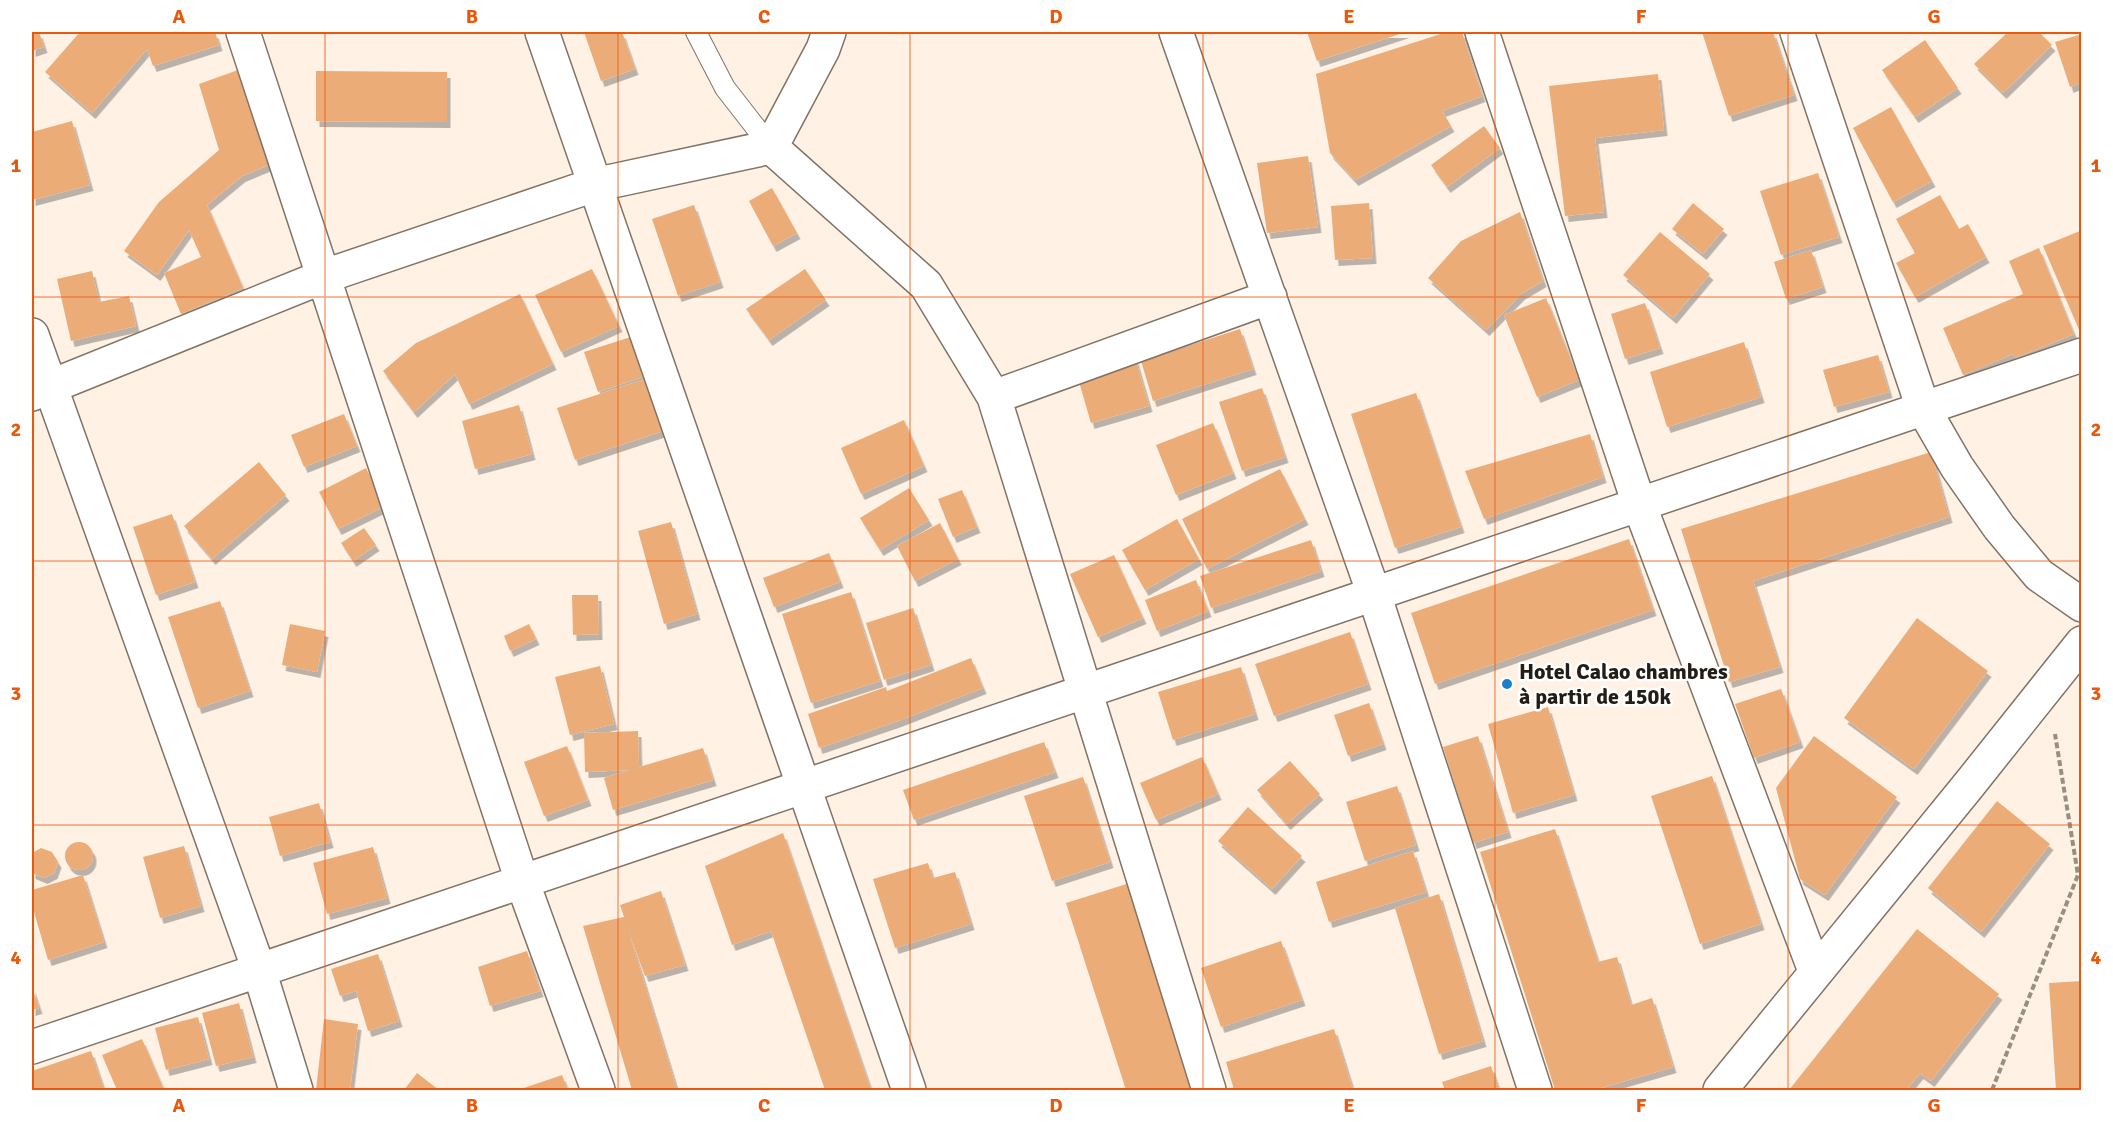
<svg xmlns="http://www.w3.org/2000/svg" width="2113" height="1122" viewBox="0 0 2113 1122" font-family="Signika,sans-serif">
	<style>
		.building { fill: #ecac77; filter: url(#shadow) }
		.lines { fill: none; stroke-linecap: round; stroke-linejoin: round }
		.service-casing { stroke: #817365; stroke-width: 22 }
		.minor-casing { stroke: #817365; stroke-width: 36 }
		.tertiary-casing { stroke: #817365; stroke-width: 36 }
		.path { stroke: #978e84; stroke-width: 4; stroke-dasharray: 6 3; stroke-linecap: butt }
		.service { stroke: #fff; stroke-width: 20 }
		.minor { stroke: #fff; stroke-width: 33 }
		.tertiary { stroke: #fff; stroke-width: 33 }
		.grid { fill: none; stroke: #e8590c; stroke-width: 1.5; stroke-opacity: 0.55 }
		.poi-dot { fill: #1b80cb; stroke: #fff; stroke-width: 2 }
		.labels { text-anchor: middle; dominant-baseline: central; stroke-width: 5; stroke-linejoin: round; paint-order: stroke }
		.poi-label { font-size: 22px; font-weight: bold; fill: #221d17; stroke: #fff; text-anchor: start }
		.neatline { fill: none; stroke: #e8590c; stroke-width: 2 }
		.grid-label { font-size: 20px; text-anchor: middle; font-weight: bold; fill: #e8590c }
	</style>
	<defs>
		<filter id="shadow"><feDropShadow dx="3.5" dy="6" stdDeviation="0" flood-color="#0004"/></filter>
	</defs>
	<rect width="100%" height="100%" fill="#fff2e5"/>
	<path class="building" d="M32,32H39L44,47L32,51Z
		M80,32H215L219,45L153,66L147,49L92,113L45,72Z
		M584,32H622L635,69L601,81Z
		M1307,32H1406L1317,61Z
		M1447,32H1462L1482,96L1442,111L1451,126L1355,180L1330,153L1316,74Z
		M1702,32H1773L1794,95L1729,116Z
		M2008,32H2039L2052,45L2003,93L1974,64Z
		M2082,34V82L2070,87L2055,42Z
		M1925,40L1958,88L1915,117L1882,70Z
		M238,70L271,164L242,176L207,205L243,288L181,314L164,273L201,257L189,230L157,275L124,251L159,202L219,150L199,84Z
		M316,71L447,72V122L316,121Z
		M1658,74L1664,130L1595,138L1604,212L1565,216L1549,86Z
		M1891,107L1932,181L1893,202L1853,128Z
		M72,121L90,185L32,200V132Z
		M1484,126L1500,148L1447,187L1431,165Z
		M1308,156L1318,227L1267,233L1257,163Z
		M1818,173L1839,237L1781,255L1760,191Z
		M772,188L797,233L773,246L749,201Z
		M1940,195L1959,229L1968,224L1986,257L1915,297L1896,263L1915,253L1896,219Z
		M1369,203L1373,258L1335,260L1331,206Z
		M1693,203L1724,229L1703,254L1672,229Z
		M694,205L720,282L678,296L652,219Z
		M1520,212L1543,281L1521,294L1486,330L1428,278L1461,241Z
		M2080,231L2082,235V331L2080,332L2043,246Z
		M1660,232L1710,274L1673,318L1623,275Z
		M2039,248L2074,334L2015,358L2013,354L1963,375L1943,328L2023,294L2009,261Z
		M1811,250L1823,287L1786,299L1774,262Z
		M592,269L619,326L561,352L535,295Z
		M805,269L826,300L769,340L746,309Z
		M92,271L99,302L129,296L136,326L71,341L57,279Z
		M520,294L553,364L469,404L455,374L414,412L383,371L416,343Z
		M1546,298L1579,380L1537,397L1504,315Z
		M1645,303L1660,348L1625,359L1611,314Z
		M1240,329L1253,369L1153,401L1141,361Z
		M640,334L654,373L598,392L584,352Z
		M1744,342L1761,397L1667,427L1650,372Z
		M1878,355L1889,392L1834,407L1823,370Z
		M1135,358L1149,406L1091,423L1077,375Z
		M645,379L663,431L575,460L557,408Z
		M1262,388L1285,457L1242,471L1219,402Z
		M1416,393L1461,527L1395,548L1351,414Z
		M519,405L532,454L475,469L462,421Z
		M344,414L357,446L304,467L291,435Z
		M904,420L924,466L861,494L841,448Z
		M1213,423L1233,473L1176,495L1156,445Z
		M1590,434L1603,477L1484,519L1465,471Z
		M1931,452L1949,517L1753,581L1780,667L1729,682L1681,529Z
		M259,462L286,495L212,559L184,526Z
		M366,468L385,506L338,529L319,492Z
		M1280,469L1305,519L1207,569L1182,519Z
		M909,488L929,520L880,550L860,518Z
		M962,490L977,527L953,537L938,499Z
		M172,514L195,582L156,595L133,527Z
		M1177,519L1199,559L1145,590L1122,550Z
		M671,522L697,614L664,624L638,531Z
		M940,523L958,559L915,581L897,546Z
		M364,528L376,545L353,561L341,543Z
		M1629,539L1653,610L1435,684L1411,613Z
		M1311,540L1321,571L1211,608L1200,576Z
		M829,553L840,582L774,607L763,578Z
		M1114,555L1143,618L1098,637L1070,574Z
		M1196,580L1208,611L1157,631L1145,600Z
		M851,592L880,681L811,703L782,614Z
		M572,595H598L599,634L573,635Z
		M220,601L250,691L198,708L168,617Z
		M913,608L931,665L884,680L866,623Z
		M1917,618L1988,671L1914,769L1844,718Z
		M290,624L325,631L317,672L282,665Z
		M529,624L536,639L510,651L504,636Z
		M1350,632L1368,684L1274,716L1255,664Z
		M971,658L983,688L898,721L819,748L808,714L886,687L887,691Z
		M600,666L614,724L570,735L555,677Z
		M1241,667L1255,714L1173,740L1158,692Z
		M1781,689L1800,742L1754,758L1735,704Z
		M1369,703L1383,744L1348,756L1334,715Z
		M1548,707L1574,795L1513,813L1488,724Z
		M638,731L639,767L703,748L713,780L613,810L604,778L629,770L585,772L584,733Z
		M1478,736L1508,832L1473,843L1443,747Z
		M1814,736L1897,797L1825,895L1800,879L1776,788Z
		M1044,742L1055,772L914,820L903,790Z
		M567,746L588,800L544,816L524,762Z
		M1202,757L1218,794L1156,820L1140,783Z
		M1290,761L1320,794L1287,824L1257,790Z
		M1712,776L1761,924L1700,944L1651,796Z
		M1083,777L1110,862L1052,881L1024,796Z
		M1397,786L1416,845L1365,861L1346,802Z
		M1997,801L2050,844L1981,932L1928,888Z
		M319,803L330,842L280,856L269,817Z
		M1248,807L1302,856L1272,889L1218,841Z
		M1555,829L1598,962L1617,957L1631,1005L1652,998L1673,1067L1594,1090H1555L1480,852Z
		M783,833L871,1090H825L771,931L732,945L705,866Z
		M65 856a14 14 0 1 1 28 0a14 14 0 1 1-28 0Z
		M184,846L201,906L160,918L143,857Z
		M373,847L387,898L327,914L313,863Z
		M41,848L52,852L58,862L54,873L44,878L32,873V853Z
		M1413,851L1426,892L1329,922L1316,882Z
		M928,863L933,878L955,872L971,924L895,948L873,879Z
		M83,875L104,942L48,960L32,905V890Z
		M1133,882L1198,1090H1126L1066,903Z
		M661,891L685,965L645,976L628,930L677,1090H632L583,926L624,917L620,905Z
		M1439,894L1483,1041L1439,1054L1395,908Z
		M1917,929L1999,994L1931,1081L1920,1073L1906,1090H1789Z
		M1281,941L1302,1000L1221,1027L1201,968Z
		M527,951L540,991L490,1006L478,967Z
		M378,954L399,1021L368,1031L356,991L340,996L331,969Z
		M2082,981V1090H2056L2049,983Z
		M32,987L39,1008L32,1010Z
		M239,1003L253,1057L216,1066L202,1013Z
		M198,1017L209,1059L166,1070L155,1028Z
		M324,1019L358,1024L350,1090H316Z
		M1334,1029L1353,1090H1234L1226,1062Z
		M142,1039L164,1090H117L102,1055Z
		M91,1051L104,1090H32V1071Z
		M1491,1066L1499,1090H1445L1442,1082Z
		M417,1073L439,1090H404Z
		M562,1075L568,1090H518Z"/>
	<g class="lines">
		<defs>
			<path id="service" d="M696,32L725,88L771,147"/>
			<path id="minor" d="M243,32L522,881L598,1090
				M542,32L909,1090
				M1176,32L1374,594L1535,1090
				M1482,32L1639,504L1815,971
				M1797,32L1923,408L1957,467L1999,527L2039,575L2082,605
				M771,147L926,285L994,397L1209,1090
				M32,335L259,970L296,1090
				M32,394L325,276L594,185L771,147L823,49L829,32
				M994,397L1270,297
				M32,1047L2082,355"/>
			<path id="tertiary" d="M1720,1090L1968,786L2082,643"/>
		</defs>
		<use href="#service" class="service-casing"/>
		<use href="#minor" class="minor-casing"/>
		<use href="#tertiary" class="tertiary-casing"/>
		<path class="path" d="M1992,1090L2078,875L2055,734"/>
		<use href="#service" class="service"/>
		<use href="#minor" class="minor"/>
		<use href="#tertiary" class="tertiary"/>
	</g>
	<path class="grid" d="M325,32V1090M618,32V1090M910,32V1090M1203,32V1090M1495,32V1090M1788,32V1090M32,297H2082M32,561H2082M32,825H2082"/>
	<circle class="poi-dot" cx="1507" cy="684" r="6"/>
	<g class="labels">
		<g class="poi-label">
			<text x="1519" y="671">Hotel Calao chambres<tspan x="1519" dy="25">à partir de 150k</tspan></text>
		</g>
	</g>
	<rect width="2113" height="1122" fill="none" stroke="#ffffff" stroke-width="66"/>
	<rect x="33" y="33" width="2047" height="1056" class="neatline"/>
	<g class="grid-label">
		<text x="179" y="23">A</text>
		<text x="472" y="23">B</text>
		<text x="764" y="23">C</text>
		<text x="1056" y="23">D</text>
		<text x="1349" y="23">E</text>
		<text x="1641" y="23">F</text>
		<text x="1934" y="23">G</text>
		<text x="16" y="172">1</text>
		<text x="2096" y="172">1</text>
		<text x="16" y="436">2</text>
		<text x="2096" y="436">2</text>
		<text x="16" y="700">3</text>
		<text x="2096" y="700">3</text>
		<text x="16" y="964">4</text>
		<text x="2096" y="964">4</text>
		<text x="179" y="1112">A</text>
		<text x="472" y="1112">B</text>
		<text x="764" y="1112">C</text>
		<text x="1056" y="1112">D</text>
		<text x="1349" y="1112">E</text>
		<text x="1641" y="1112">F</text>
		<text x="1934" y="1112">G</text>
	</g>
</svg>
